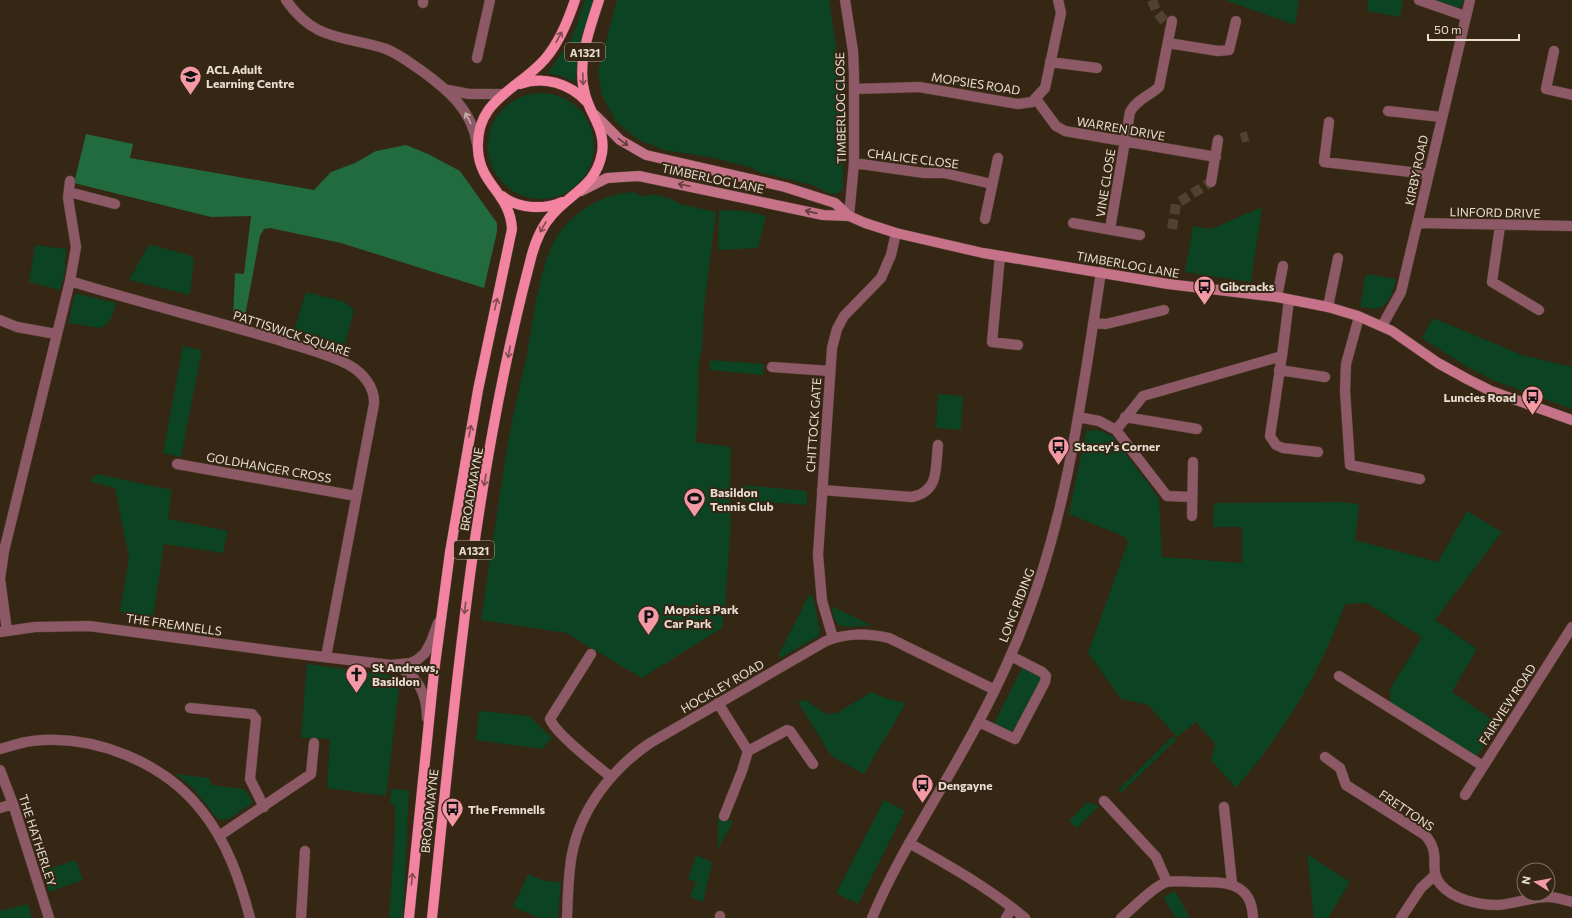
<svg xmlns="http://www.w3.org/2000/svg" width="1572" height="918" viewBox="0 0 1572 918" font-family="Commissioner,sans-serif">
	<style>
		.green { fill: #0b4323 }
		.forest { fill: #226b3f }
		.lines { fill: none; stroke-linecap: round; stroke-linejoin: round }
		.minor-tunnel { stroke: #514230; stroke-width: 10; stroke-dasharray: 10 5; stroke-linecap: butt }
		.minor-casing { stroke: #534332; stroke-width: 11 }
		.tertiary-casing { stroke: #534332; stroke-width: 11 }
		.secondary-casing { stroke: #534332; stroke-width: 11 }
		.primary-casing { stroke: #534332; stroke-width: 11 }
		.minor { stroke: #8e5966; stroke-width: 10 }
		.tertiary { stroke: #8e5966; stroke-width: 10 }
		.secondary { stroke: #c67288; stroke-width: 10 }
		.primary { stroke: #f284a2; stroke-width: 10 }
		.oneway { stroke: #814c4d }
		.oneway2 { stroke: #c9afac }
		.oneway3 { stroke: #613d37 }
		.labels { text-anchor: middle; dominant-baseline: central; stroke-width: 4; stroke-linejoin: round; paint-order: stroke }
		.shield { fill: #362614; stroke: #b3a799; stroke-width: 1 }
		.shield-label { font-size: 11px; font-weight: bold; fill: #e9ded2 }
		.poi-label { font-size: 12px; font-weight: bold; fill: #e9ded2; stroke: #362614; text-anchor: start }
		.street-label { font-size: 12px; fill: #e9ded2; stroke: #362614 }
	</style>
	<rect width="100%" height="100%" fill="#362614"/>
	<path class="green" d="M585,0H596L578,63L575,82L562,76L548,73L571,40Z
		M617,0H829L840,71L843,103V189L838,193L831,194L812,185L762,173L749,167L709,157L664,150L637,139L616,122L602,95L598,71Z
		M1225,0H1299L1295,25Z
		M1368,0H1403L1400,17L1367,11Z
		M1436,0H1464L1460,7L1454,8Z
		M488 146a53 53 0 1 1 106 0a53 53 0 1 1-106 0Z
		M634,192C640,196 645,198 652,194L671,199L680,204L716,212L704,308L702,347L699,362L697,428L695,442L731,447L730,487L731,521L725,606L722,628L642,678L566,633L481,620C490,559 499,498 509,437C514,410 521,382 527,355C532,324 541,257 559,233C577,209 604,194 634,192Z
		M1262,207L1251,282L1185,272L1193,226L1211,229Z
		M719,210L747,211L766,216L758,248L718,250Z
		M35,245L66,249L65,272L60,290L29,282Z
		M151,245L189,255L194,259L190,295L129,280L148,246Z
		M1366,274L1396,279C1391,300 1385,315 1360,306Z
		M306,292L345,302L354,310L344,348L294,331Z
		M79,294L116,303C113,313 111,325 100,328L68,323L75,295Z
		M1433,318L1522,355L1572,367V409L1495,381L1467,367L1422,338Z
		M183,346L202,350L181,457L163,453Z
		M710,360L764,364L763,375L710,370Z
		M938,394L963,396L961,430L936,428Z
		M1097,430L1112,436L1159,498L1162,557L1242,563V527H1213L1214,503L1340,502L1359,504L1355,540L1438,562L1467,511L1502,532L1435,620L1477,649L1452,692L1498,724L1476,757L1391,709L1390,689L1422,637L1367,603L1345,604C1321,672 1283,733 1236,788L1211,760L1215,744L1196,722L1177,737L1148,705L1121,699L1088,653L1128,542L1125,537L1069,514L1086,431Z
		M97,474L172,490L168,519L228,531L223,553L164,544L153,617L120,612L129,558L115,488L89,481Z
		M743,485L807,491V505L742,500Z
		M809,595L813,597L820,632L819,636L780,658L778,656Z
		M831,606L873,626C864,625 839,630 836,622C833,618 833,611 831,606Z
		M307,664L389,675L395,677L398,681L399,688L386,796L327,788L330,739L301,738Z
		M1023,666L1042,678L1014,734L993,726Z
		M871,692L885,698L906,703L864,774L835,758L830,754L798,702L806,700L826,714L837,713Z
		M479,711L529,716L552,738L542,749L476,740Z
		M1173,736L1176,740L1121,793L1118,790Z
		M175,774L209,778L212,785L244,789L252,800V803L229,819L220,820L215,816L193,788Z
		M391,789L409,790L403,918H389L395,832V807L390,802Z
		M884,800L905,811L858,904L836,893Z
		M1087,802L1099,806L1077,828L1069,821Z
		M718,815L733,822L718,849Z
		M1307,854L1350,882L1328,918H1314Z
		M696,855L712,862L703,902L690,897L696,882L688,879Z
		M76,860L83,880L49,892L42,871Z
		M528,874L545,881L561,882L558,918H539L513,907Z
		M1175,891L1190,918H1176L1163,897Z
		M28,904L32,918H0V911Z"/>
	<path class="forest" d="M86,134L133,144L130,158L314,190L331,172L355,163L376,151L406,145L428,154L460,171L497,223V232L484,288L341,243L270,228L264,229L260,236L245,316L233,319L235,273L244,274L251,216L211,217L74,183Z"/>
	<g class="lines">
		<path class="minor-tunnel" d="M1152,0L1156,11L1170,28
			M1241,138L1248,136
			M1172,229L1176,204L1211,182"/>
		<defs>
			<path id="minor" d="M286,0C315,42 343,35 386,49C399,54 410,63 422,71C448,90 472,110 477,144
				M845,0L853,51L854,75V163L849,216
				M1419,0L1465,16
				M423,3V0
				M1168,43L1218,51L1229,50L1236,21
				M1554,51L1546,89L1572,95
				M477,58L490,0
				M1050,62L1097,68
				M854,89L919,87L1018,104L1032,102L1045,88L1061,13L1058,0
				M448,90L469,94H502
				M1036,99L1056,126L1065,131L1216,157
				M1388,111L1441,117
				M1329,122L1324,162L1428,174
				M854,163L924,173H944L992,184
				M1211,182L1218,140
				M69,192L115,204
				M985,219L998,158
				M1073,223L1140,235
				M1418,223L1572,226
				M1500,226L1492,282L1539,310
				M1110,229L1130,112C1136,100 1149,96 1159,87L1172,21
				M1000,256L992,342L1018,345
				M70,281C138,302 207,319 275,339C296,346 330,354 349,365C363,373 375,387 374,404L326,657
				M1277,297L1283,266
				M1328,307L1338,258
				M1359,317L1346,364L1345,391L1350,465L1420,479
				M0,320L17,327L56,334
				M1093,323L1106,324L1164,310
				M1382,326L1401,292L1470,0
				M1282,355L1270,436L1276,445L1283,448L1318,452
				M772,367L830,371
				M1279,370L1325,377
				M1078,417L1099,421L1116,430L1167,496L1192,497
				M1125,417L1197,429
				M1116,430L1143,396L1282,356L1289,300
				M177,464L356,496
				M822,490L912,497C940,491 935,468 938,445
				M1192,516L1193,462
				M7,631L0,579L4,551L70,281L76,247L68,198L70,181
				M833,638L822,601L818,555L832,348L837,329L844,316L881,278L891,255L896,233
				M591,654L550,719C555,733 597,766 611,777
				M1339,676L1483,766
				M718,703L748,751L742,771L724,816
				M190,708L252,714L256,719L250,779L264,807
				M979,722L1015,739L1045,682L1046,676L1042,672L1011,656
				M0,749C11,746 22,742 32,741C94,734 164,762 202,811C227,842 240,880 250,918
				M748,751L787,730L790,731L813,764
				M1325,757L1340,768L1346,785L1425,835C1443,855 1427,869 1441,885C1453,899 1478,905 1497,905C1514,904 1531,897 1548,897C1557,897 1564,900 1572,902
				M0,770L13,804L49,918
				M1465,795L1572,627
				M1104,801L1156,857L1167,882
				M1224,807L1232,884
				M0,808L13,804
				M219,836L311,774L314,743
				M909,843C950,866 989,888 1025,918
				M301,918L305,851
				M567,918C568,896 568,875 572,854C581,808 612,769 650,743L826,641C847,633 866,633 889,638L995,690
				M720,918V916
				M872,918C890,874 915,833 939,792C965,748 990,704 1010,657C1065,535 1081,403 1101,272
				M1006,918L1012,908
				M1121,918C1132,909 1155,885 1167,882C1175,880 1187,882 1195,882C1224,882 1252,881 1253,918
				M1401,918L1421,888L1434,876"/>
			<path id="tertiary" d="M0,632L35,627L89,626L282,652L391,665L410,663L417,660L425,653L431,642L438,623
				M395,666C418,674 427,695 427,718"/>
			<path id="secondary" d="M595,115L620,140L646,155L785,187L835,203L849,216L865,223L896,233L983,253L1168,284L1277,297L1328,307L1358,316L1392,331L1438,363L1467,379L1491,391L1572,420
				M581,191L607,178L639,176L823,215L849,216"/>
			<path id="primary" d="M520,84C543,75 570,84 586,101
				M502,196C518,209 544,210 562,202
				M409,918L434,672L450,552L478,390L512,229C510,193 480,185 478,150C475,99 517,91 545,59C559,43 568,21 575,0
				M432,918C455,698 473,477 530,262C534,245 540,228 552,215C572,192 596,186 602,153C606,129 590,115 585,94C576,64 590,28 599,0"/>
		</defs>
		<use href="#minor" class="minor-casing"/>
		<use href="#tertiary" class="tertiary-casing"/>
		<use href="#secondary" class="secondary-casing"/>
		<use href="#primary" class="primary-casing"/>
		<use href="#minor" class="minor"/>
		<use href="#tertiary" class="tertiary"/>
		<use href="#secondary" class="secondary"/>
		<use href="#primary" class="primary"/>
	</g>
	<defs><path id="oneway-shaft" d="M-6 0H5M1.5-3L5.5 0L1.5 3" fill="none" stroke-width="1.6" stroke-linecap="round" stroke-linejoin="round"/></defs>
	<g class="oneway">
		<use href="#oneway-shaft" transform="translate(559 37) rotate(-61)"/>
		<use href="#oneway-shaft" transform="translate(583 79) rotate(88)"/>
		<use href="#oneway-shaft" transform="translate(543 227) rotate(120)"/>
		<use href="#oneway-shaft" transform="translate(496 304) rotate(-77)"/>
		<use href="#oneway-shaft" transform="translate(509 352) rotate(101)"/>
		<use href="#oneway-shaft" transform="translate(470 431) rotate(-79)"/>
		<use href="#oneway-shaft" transform="translate(485 480) rotate(100)"/>
		<use href="#oneway-shaft" transform="translate(465 608) rotate(97)"/>
		<use href="#oneway-shaft" transform="translate(412 879) rotate(-84)"/>
	</g>
	<use class="oneway2" href="#oneway-shaft" transform="translate(468 118) rotate(-118)"/>
	<g class="oneway3">
		<use href="#oneway-shaft" transform="translate(623 142) rotate(36)"/>
		<use href="#oneway-shaft" transform="translate(684 185) rotate(-168)"/>
		<use href="#oneway-shaft" transform="translate(811 212) rotate(-167)"/>
	</g>
	<defs>
		<symbol id="university-pin" viewBox="-11 -11 22 30"><path d="M0 17L-7.5 6A9.5 9.5 0 1 1 7.5 6Z" fill="#f49aa7" stroke="#362614"/><path d="M0-5L7-2L0 1L-7-2ZM-4 1L0 2.5L4 1V4Q0 6-4 4Z" fill="#111"/></symbol>
		<symbol id="bus-pin" viewBox="-11 -11 22 30"><path d="M0 17L-7.5 6A9.5 9.5 0 1 1 7.5 6Z" fill="#f49aa7" stroke="#362614"/><path d="M-5-6H5V4H4V6H2V4H-2V6H-4V4H-5ZM-3.5-4V0h7V-4ZM-3.5 1.2v1.5H-2V1.2ZM2 1.2v1.5H3.5V1.2Z" fill="#111"/></symbol>
		<symbol id="stadium-pin" viewBox="-11 -11 22 30"><path d="M0 17L-7.5 6A9.5 9.5 0 1 1 7.5 6Z" fill="#f49aa7" stroke="#362614"/><path d="M0-5a6.5 5 0 1 0 0 10a6.5 5 0 1 0 0-10ZM-3.5-1.8h7v3.6h-7Z" fill="#111"/></symbol>
		<symbol id="parking-pin" viewBox="-11 -11 22 30"><path d="M0 17L-7.5 6A9.5 9.5 0 1 1 7.5 6Z" fill="#f49aa7" stroke="#362614"/><path d="M-3.5-5.5H1a3.5 3.5 0 0 1 0 7H-1V5.5H-3.5ZM-1-3.4V-.6H.8a1.4 1.4 0 0 0 0-2.8Z" fill="#111"/></symbol>
		<symbol id="church-pin" viewBox="-11 -11 22 30"><path d="M0 17L-7.5 6A9.5 9.5 0 1 1 7.5 6Z" fill="#f49aa7" stroke="#362614"/><path d="M-1.2-6h2.4v3.5h3.3v2.4h-3.3V6h-2.4V-.1h-3.3v-2.4h3.3Z" fill="#111"/></symbol>
	</defs>
	<g fill-rule="evenodd">
		<use href="#university-pin" x="178" y="64" width="25" height="34"/>
		<use href="#bus-pin" x="1192" y="274" width="25" height="34"/>
		<use href="#bus-pin" x="1520" y="384" width="25" height="34"/>
		<use href="#bus-pin" x="1046" y="434" width="25" height="34"/>
		<use href="#stadium-pin" x="682" y="486" width="25" height="34"/>
		<use href="#parking-pin" x="636" y="604" width="25" height="34"/>
		<use href="#church-pin" x="344" y="662" width="25" height="34"/>
		<use href="#bus-pin" x="910" y="772" width="25" height="34"/>
		<use href="#bus-pin" x="440" y="796" width="25" height="34"/>
	</g>
	<g class="labels">
		<g class="shield">
			<rect x="565" y="43" width="40" height="18" rx="3"/>
			<rect x="454" y="541" width="40" height="18" rx="3"/>
		</g>
		<g class="shield-label">
			<text x="585" y="52">A1321</text>
			<text x="474" y="550">A1321</text>
		</g>
		<g class="poi-label">
			<text x="206" y="69">ACL Adult<tspan x="206" dy="14">Learning Centre</tspan></text>
			<text x="1220" y="286">Gibcracks</text>
			<text x="1516" y="397" text-anchor="end">Luncies Road</text>
			<text x="1074" y="446">Stacey's Corner</text>
			<text x="710" y="492">Basildon<tspan x="710" dy="14">Tennis Club</tspan></text>
			<text x="664" y="609">Mopsies Park<tspan x="664" dy="14">Car Park</tspan></text>
			<text x="372" y="667">St Andrews,<tspan x="372" dy="14">Basildon</tspan></text>
			<text x="938" y="785">Dengayne</text>
			<text x="468" y="809">The Fremnells</text>
		</g>
		<g class="street-label">
			<text transform="translate(976 83) rotate(9)">MOPSIES ROAD</text>
			<text transform="translate(840 108) rotate(-91)">TIMBERLOG CLOSE</text>
			<text transform="translate(1121 128) rotate(10)">WARREN DRIVE</text>
			<text transform="translate(913 158) rotate(7)">CHALICE CLOSE</text>
			<text transform="translate(1416 170) rotate(-78)">KIRBY ROAD</text>
			<text transform="translate(713 178) rotate(12)">TIMBERLOG LANE</text>
			<text transform="translate(1105 183) rotate(-81)">VINE CLOSE</text>
			<text transform="translate(1495 212) rotate(1)">LINFORD DRIVE</text>
			<text transform="translate(1128 264) rotate(10)">TIMBERLOG LANE</text>
			<text transform="translate(292 333) rotate(18)">PATTISWICK SQUARE</text>
			<text transform="translate(813 425) rotate(-86)">CHITTOCK GATE</text>
			<text transform="translate(269 467) rotate(10)">GOLDHANGER CROSS</text>
			<text transform="translate(471 489) rotate(-80)">BROADMAYNE</text>
			<text transform="translate(1016 605) rotate(-69)">LONG RIDING</text>
			<text transform="translate(174 624) rotate(8)">THE FREMNELLS</text>
			<text transform="translate(722 686) rotate(-30)">HOCKLEY ROAD</text>
			<text transform="translate(1507 704) rotate(-57)">FAIRVIEW ROAD</text>
			<text transform="translate(1407 810) rotate(34)">FRETTONS</text>
			<text transform="translate(429 811) rotate(-84)">BROADMAYNE</text>
			<text transform="translate(38 840) rotate(72)">THE HATHERLEY</text>
		</g>
	</g>
	<g transform="translate(1536 882) rotate(281)"><circle r="19" fill="#362614" stroke="#7e7060"/>
	<path d="M0-3L7 15L0 10L-7 15Z" fill="#f49aa7"/>
	<text y="-6" font-size="11" font-weight="bold" text-anchor="middle" fill="#e9ded2">N</text>
	</g>
	<path d="M1428 34v6h91v-6" fill="none" stroke="#e9ded2" stroke-width="2"/>
	<text x="1434" y="34" font-size="12" fill="#e9ded2" stroke="#362614" stroke-width="3" paint-order="stroke">50 m</text>
</svg>
